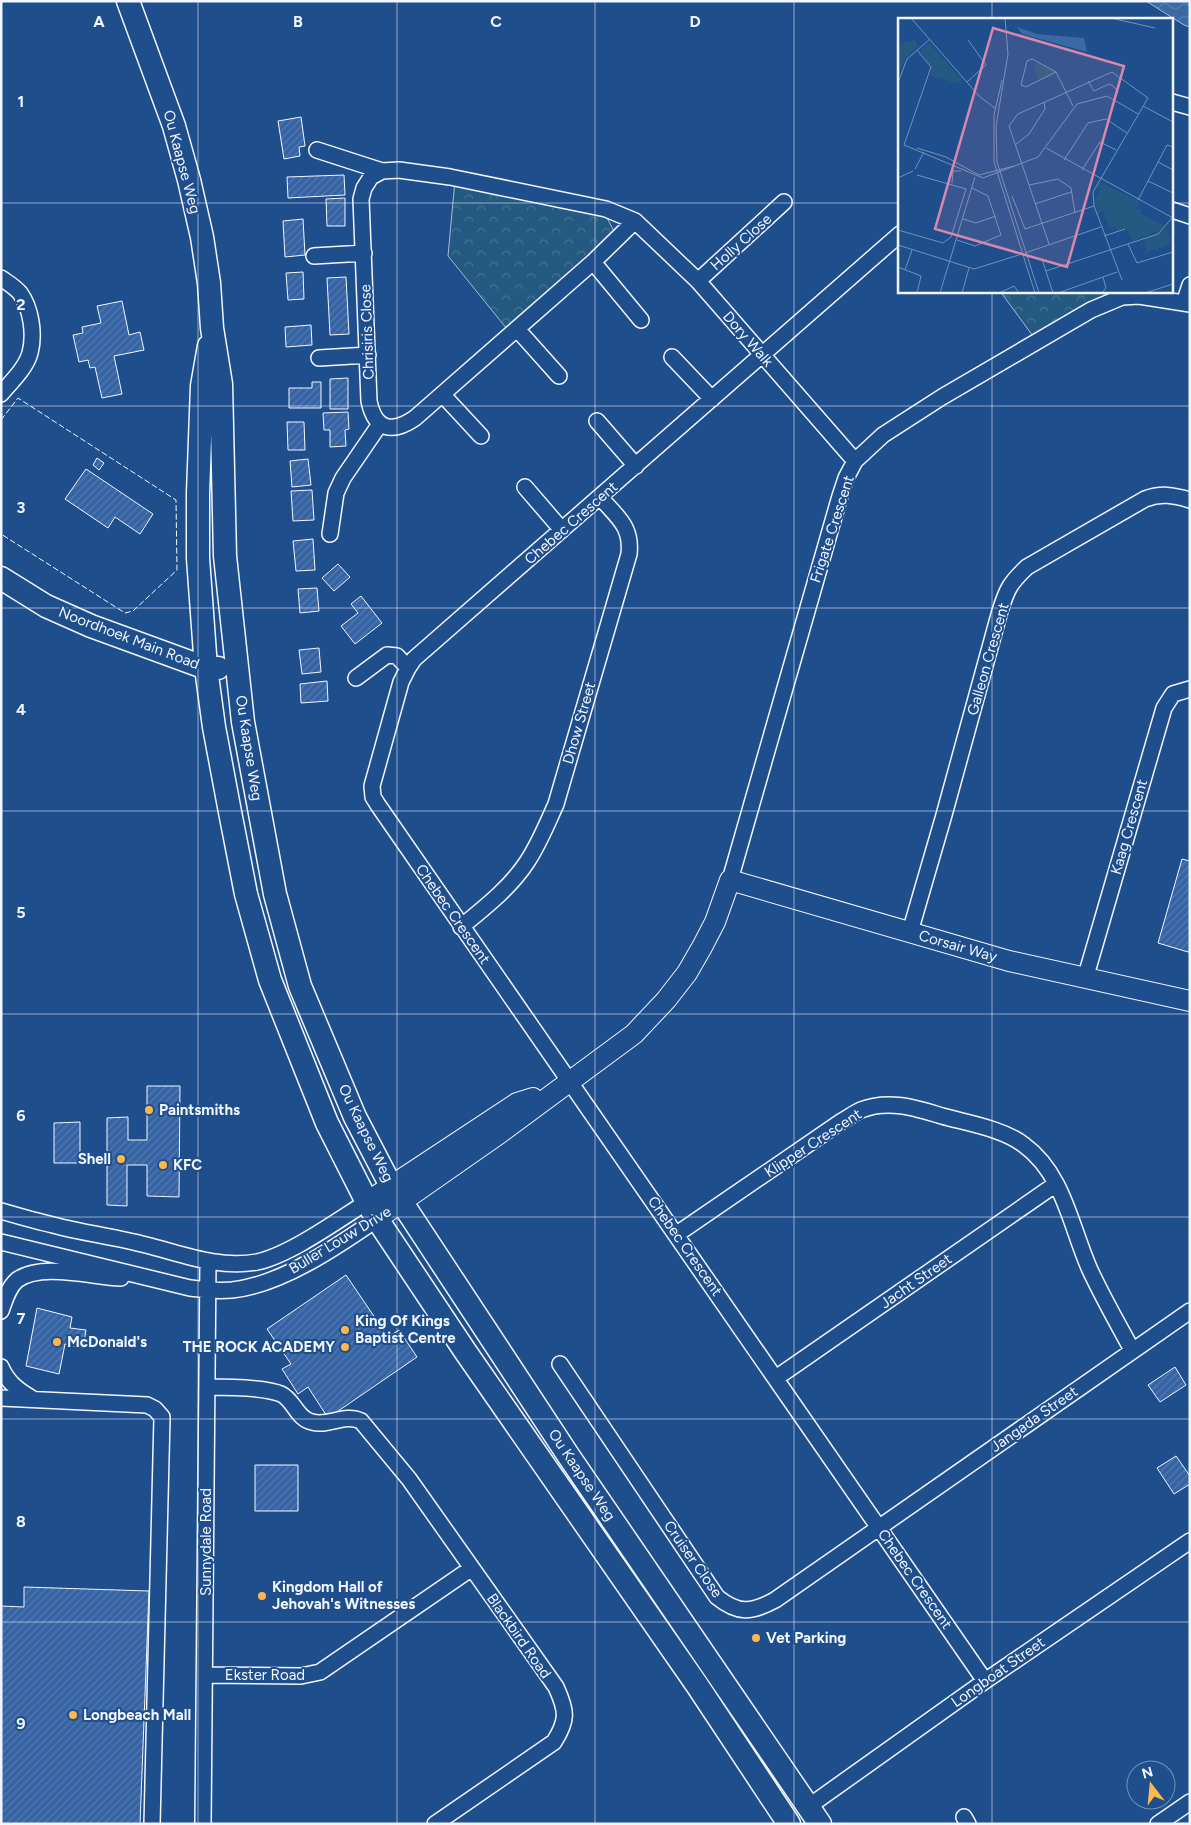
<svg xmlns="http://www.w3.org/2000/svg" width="1191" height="1825" viewBox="0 0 1191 1825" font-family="Figtree,sans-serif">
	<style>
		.forest { fill: url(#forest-crowns); stroke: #a8bbd7 }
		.water { fill: url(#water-waves); stroke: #a8bbd7 }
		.building { fill: url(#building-hatch); stroke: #f2f6ff }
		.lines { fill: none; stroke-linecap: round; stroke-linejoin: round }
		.street-casing { stroke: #f2f6ff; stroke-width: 18 }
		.secondary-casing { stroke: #f2f6ff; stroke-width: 22 }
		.primary-casing { stroke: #f2f6ff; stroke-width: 25 }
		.street { stroke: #1f4e8c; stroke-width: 15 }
		.secondary { stroke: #1f4e8c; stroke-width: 20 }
		.primary { stroke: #1f4e8c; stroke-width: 22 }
		.fence { stroke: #f2f6ff; stroke-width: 1; stroke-dasharray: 6 2.5; stroke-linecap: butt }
		.grid { fill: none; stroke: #f2f6ff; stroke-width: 1; stroke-opacity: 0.55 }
		.poi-dot { fill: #ffb74d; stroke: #1f4e8c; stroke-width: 2 }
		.labels { text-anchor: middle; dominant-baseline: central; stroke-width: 4; stroke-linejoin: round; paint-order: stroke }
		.street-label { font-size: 15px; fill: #f2f6ff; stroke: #1f4e8c }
		.poi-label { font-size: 15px; font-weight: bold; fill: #f2f6ff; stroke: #1f4e8c; text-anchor: start }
		.inset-road { fill: none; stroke: #7391ba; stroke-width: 1 }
		.view { fill: #da87ad; fill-opacity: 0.15; stroke: #da87ad; stroke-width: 2.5 }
		.inset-edge { fill: none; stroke: #f2f6ff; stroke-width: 2.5 }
		.grid-label { font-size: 16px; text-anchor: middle; font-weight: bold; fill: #f2f6ff; stroke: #1f4e8c; stroke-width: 4; stroke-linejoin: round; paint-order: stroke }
	</style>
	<defs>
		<pattern id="forest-crowns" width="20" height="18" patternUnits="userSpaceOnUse" patternTransform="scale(1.25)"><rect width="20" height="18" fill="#245a82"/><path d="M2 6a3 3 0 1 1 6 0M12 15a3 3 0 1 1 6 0" fill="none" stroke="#447295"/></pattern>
		<pattern id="water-waves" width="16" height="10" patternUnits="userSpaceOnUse" patternTransform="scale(1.25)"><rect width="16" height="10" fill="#3b69a3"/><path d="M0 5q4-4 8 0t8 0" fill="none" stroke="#587fb1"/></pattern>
		<pattern id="building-hatch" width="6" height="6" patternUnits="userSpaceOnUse" patternTransform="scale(1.25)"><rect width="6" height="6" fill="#3563a3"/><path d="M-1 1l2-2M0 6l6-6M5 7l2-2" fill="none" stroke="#537ab1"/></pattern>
	</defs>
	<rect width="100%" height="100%" fill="#1f4e8c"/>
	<path class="forest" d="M455,180L606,216L617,237L511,334L448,256Z
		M1000,291H1128L1038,343Z"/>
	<path class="water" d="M1146,1H1190V27L1184,25Z"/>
	<path class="building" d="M301,117L305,146L299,147L300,156L284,159L278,121Z
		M344,175L345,195L288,198L287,177Z
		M345,198V226H327L326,199Z
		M303,219L305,255L285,257L283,221Z
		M303,272L304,299L288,300L286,273Z
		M346,277L349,334L330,335L327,278Z
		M122,301L129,335L140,332L144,350L114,356L122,394L102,398L95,367L90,368L88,360L79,362L73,335L83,333L82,327L101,323L97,306Z
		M311,325L312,345L286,347L285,327Z
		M348,378V409H330V379Z
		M312,382H321V408H289V388H312Z
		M348,412L349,429L345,430L346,446L330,447V430H324L323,413Z
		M287,422H304L305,450H288Z
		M97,458L104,463L99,470L93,465Z
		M308,459L311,485L292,487L290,461Z
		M86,469L153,514L140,534L115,517L108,528L65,499Z
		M312,490L314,520L293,521L291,491Z
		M313,539L315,570L296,571L293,541Z
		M338,564L350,577L334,591L322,578Z
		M317,588L319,611L300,613L298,589Z
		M361,596L382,623L355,644L341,626L358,613L351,604Z
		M319,648L321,672L302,674L299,650Z
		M327,681L328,701L301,703L300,684Z
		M1182,859L1190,861V951L1188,952L1158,943Z
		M147,1086H180L179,1197L147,1196V1165H127V1206L107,1205V1118L128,1117V1140H147Z
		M80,1122V1163H54V1123Z
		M346,1275L388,1337L399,1330L417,1357L328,1418L308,1387L298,1394L282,1369L291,1364L267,1329Z
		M37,1308L72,1317L70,1328L86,1330L83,1348L65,1344L59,1374L26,1366Z
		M1175,1367L1186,1385L1160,1402L1148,1385Z
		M1176,1456L1190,1476V1484L1174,1494L1157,1468Z
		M255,1465H298V1511H255Z
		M24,1587L149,1591L140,1824H1V1606L24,1607Z"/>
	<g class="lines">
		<defs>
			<path id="street" d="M1172,102L1190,107
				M317,150L382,171
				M1172,210L1190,216
				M635,221L593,262L415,418C392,434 375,430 369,401L361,199L364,188L371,177L382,171L399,170L450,177L606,209L635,221L698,281L855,461
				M900,234L414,659L408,668L401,682L372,786L373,797L378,805L985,1681
				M314,256L364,253
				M593,262L641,320
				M1,278C8,283 15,287 20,293C31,308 35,334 30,353C26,368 11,382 1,394
				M698,281L784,202
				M1184,303L1190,285
				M517,329L559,376
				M672,357L712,399
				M319,358L368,355
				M442,394L481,436
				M597,421L636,466
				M525,487L562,530
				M330,534L336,493L343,478L380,424
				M356,678L387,655L397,656L408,668
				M730,880L840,496L846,478L855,461L883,435L942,397L1091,310L1122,297L1139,296L1190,304
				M461,927C484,908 510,888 527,862C539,844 547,824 556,804L629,554C632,526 617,517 600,497
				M910,932L944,815L1000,611C1007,589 1010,583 1027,567L1145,499C1161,493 1173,495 1190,500
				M1085,979L1164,708L1173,694L1190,689
				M1,1211C18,1216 35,1221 53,1225C83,1233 115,1237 146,1245C182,1254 219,1269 257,1262C290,1255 338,1220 367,1202
				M677,1234L842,1121C848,1118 854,1113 861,1110C888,1099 916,1108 942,1116C967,1123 1004,1129 1024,1145C1064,1174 1071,1228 1090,1270C1103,1298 1118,1324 1132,1350
				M1,1242L190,1288C204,1290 218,1291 232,1290C281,1285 338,1246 377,1219
				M1,1311C5,1300 8,1288 17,1280C41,1262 92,1277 121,1278
				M560,1364L717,1597C738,1614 751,1613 775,1600L1190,1311
				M1,1367C8,1383 18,1390 33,1399
				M776,1378L1056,1184
				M208,1387C226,1387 265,1387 281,1394C294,1400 297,1419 312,1422C329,1427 344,1413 361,1421L409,1479L556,1687C567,1711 568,1720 554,1742L435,1824
				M1,1398L147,1405L155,1409L162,1417L152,1824
				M205,1675L301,1676L320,1672L472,1568
				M808,1807L985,1681L1190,1541
				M964,1817L968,1824
				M203,1824L208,1261
				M1158,1824L1190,1802"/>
			<path id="secondary" d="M367,1202L517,1103L533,1098
				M377,1219L500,1133L634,1034L666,1000L687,973L702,947L715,922L730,880L1009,961L1190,1001"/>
			<path id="primary" d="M128,1L174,126L189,180L202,237L209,283L212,328L221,384L225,556L243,722L275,894L300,986L355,1117L391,1186L568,1455L820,1824
				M209,346L202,386L198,493V558L206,668L214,727L230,812L246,894L270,980L327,1123L367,1202L377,1219L465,1351L697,1685L789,1824
				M1,578L46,606L91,626L206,668H218"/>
		</defs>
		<use href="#street" class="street-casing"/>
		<use href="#secondary" class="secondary-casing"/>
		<use href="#primary" class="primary-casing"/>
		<use href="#street" class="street"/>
		<use href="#secondary" class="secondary"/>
		<use href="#primary" class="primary"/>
		<path class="fence" d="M1,420L18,398L176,500L177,570L133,611L125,613L1,534"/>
	</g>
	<path class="grid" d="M198,1V1824M397,1V1824M595,1V1824M794,1V1824M992,1V19M1,203H900M1172,203H1190M992,291V1824M1,406H1190M1,608H1190M1,811H1190M1,1014H1190M1,1217H1190M1,1419H1190M1,1622H1190"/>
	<g class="poi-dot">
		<circle cx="149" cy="1110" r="5"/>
		<circle cx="121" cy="1159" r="5"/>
		<circle cx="163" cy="1165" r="5"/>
		<circle cx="345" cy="1330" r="5"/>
		<circle cx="57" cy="1342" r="5"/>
		<circle cx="345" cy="1347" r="5"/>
		<circle cx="262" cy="1596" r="5"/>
		<circle cx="756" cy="1638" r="5"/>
		<circle cx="73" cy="1715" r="5"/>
	</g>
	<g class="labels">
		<g class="street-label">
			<text transform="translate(182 162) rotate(75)">Ou Kaapse Weg</text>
			<text transform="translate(741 242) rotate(-42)">Holly Close</text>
			<text transform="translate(367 332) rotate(-92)">Chrisiris Close</text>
			<text transform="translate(748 339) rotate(49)">Dory Walk</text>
			<text transform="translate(571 523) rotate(-41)">Chebec Crescent</text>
			<text transform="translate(832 529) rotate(-72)">Frigate Crescent</text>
			<text transform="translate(129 638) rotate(21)">Noordhoek Main Road</text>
			<text transform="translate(988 659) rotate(-74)">Galleon Crescent</text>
			<text transform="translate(579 723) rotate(-74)">Dhow Street</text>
			<text transform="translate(249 748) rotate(81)">Ou Kaapse Weg</text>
			<text transform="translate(1129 827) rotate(-74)">Kaag Crescent</text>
			<text transform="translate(453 914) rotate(55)">Chebec Crescent</text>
			<text transform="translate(958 946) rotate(16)">Corsair Way</text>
			<text transform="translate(366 1133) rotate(64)">Ou Kaapse Weg</text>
			<text transform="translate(813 1143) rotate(-33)">Klipper Crescent</text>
			<text transform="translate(340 1240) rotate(-31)">Buller Louw Drive</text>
			<text transform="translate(685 1246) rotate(55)">Chebec Crescent</text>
			<text transform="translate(916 1281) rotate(-35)">Jacht Street</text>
			<text transform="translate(1034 1419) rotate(-35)">Jangada Street</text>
			<text transform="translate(582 1475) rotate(56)">Ou Kaapse Weg</text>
			<text transform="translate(206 1542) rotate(-90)">Sunnydale Road</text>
			<text transform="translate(693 1559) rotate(55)">Cruiser Close</text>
			<text transform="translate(915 1579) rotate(55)">Chebec Crescent</text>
			<text transform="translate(519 1636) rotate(55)">Blackbird Road</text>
			<text transform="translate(998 1672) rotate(-35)">Longboat Street</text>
			<text x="265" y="1675">Ekster Road</text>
		</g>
		<g class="poi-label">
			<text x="159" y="1110">Paintsmiths</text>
			<text x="111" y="1159" text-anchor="end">Shell</text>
			<text x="173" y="1165">KFC</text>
			<text x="355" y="1321">King Of Kings<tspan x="355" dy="17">Baptist Centre</tspan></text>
			<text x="67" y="1342">McDonald's</text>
			<text x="335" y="1347" text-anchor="end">THE ROCK ACADEMY</text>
			<text x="272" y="1587">Kingdom Hall of<tspan x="272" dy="17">Jehovah's Witnesses</tspan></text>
			<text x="766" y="1638">Vet Parking</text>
			<text x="83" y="1715">Longbeach Mall</text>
		</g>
	</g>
	<g transform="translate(898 18)">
		<rect width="275" height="275" fill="#1f4e8c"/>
		<path d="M140,44L155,53L156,56L141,63L136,52ZM201,164L242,184L238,191H244L242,195L268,209L235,223L228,210L219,212L217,208L211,210L208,202L203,203L208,199L205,192L200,197L196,184L203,171L198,170L195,179L196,175ZM271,210L268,215L272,217L271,227L259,231L261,236L257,231L244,237L249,232L246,221Z" fill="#245a82"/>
		<path d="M17,22L20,28L7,40L0,58V26ZM31,25L64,62L63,66L33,58V51L22,33Z" fill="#245a82"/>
		<path d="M119,9L139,16L186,20L189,34L124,16Z" fill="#3b69a3"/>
		<path class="inset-road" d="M13,0L81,78L98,91M107,0L110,36L98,108L99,144L141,275M213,0L257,10M158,54L128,69L123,67L129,43L134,41L158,54L175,88M104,62L96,97V144L137,275M190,63L196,73L211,66L215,68L220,73L216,80M69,64L88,47L70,22M0,65L9,41L32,21M245,88L275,104M6,127L85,160L140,139L179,86L209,78L240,96M6,127L33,49L19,32M117,127L131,116L147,91L146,84M19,130L48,139L81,157L116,148M148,130L275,200M166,142L190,105L208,101L229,115M260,144L275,152M17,151L26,134M184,152L202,124L218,132M0,160L15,153M250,163L275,175M54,165L55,153H63M131,167L160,161L173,170L177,195M114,178L127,211L196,188M240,182L269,127L275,129M137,186L173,174M65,201L78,205L98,198M0,212L45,225L53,219L68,171L19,157M206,218L227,211M59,222L77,228L103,217L90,178L74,170M151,226L111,108L120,96L214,54L250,80L195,174L196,188L224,262M230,226L239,245L275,234M0,227L76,251L124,236M127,235L203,209M144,241L155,275M0,249L23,258L19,275M7,252L14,232M148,253L260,216L274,200M42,275L77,159M64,275L71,250M101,275L116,268L121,275M160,275L219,254M204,275L208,270L205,259M247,275L275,266"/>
		<path class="view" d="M95,10L226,48L169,249L37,211Z"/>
		<rect width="275" height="275" class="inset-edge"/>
	</g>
	<g class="grid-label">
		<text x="99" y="27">A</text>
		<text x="298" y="27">B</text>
		<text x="496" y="27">C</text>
		<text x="695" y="27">D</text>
		<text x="21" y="107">1</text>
		<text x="21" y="310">2</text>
		<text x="21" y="513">3</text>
		<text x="21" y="715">4</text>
		<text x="21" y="918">5</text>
		<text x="21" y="1121">6</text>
		<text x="21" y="1324">7</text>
		<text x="21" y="1527">8</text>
		<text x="21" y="1729">9</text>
	</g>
	<rect width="1191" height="1825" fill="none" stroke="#f2f6ff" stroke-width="5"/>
	<g transform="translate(1151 1785) rotate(344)"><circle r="24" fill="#1f4e8c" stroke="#7391ba"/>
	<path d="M0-4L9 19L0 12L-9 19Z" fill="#ffb74d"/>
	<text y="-8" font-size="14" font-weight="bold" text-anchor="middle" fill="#f2f6ff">N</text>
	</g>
</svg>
